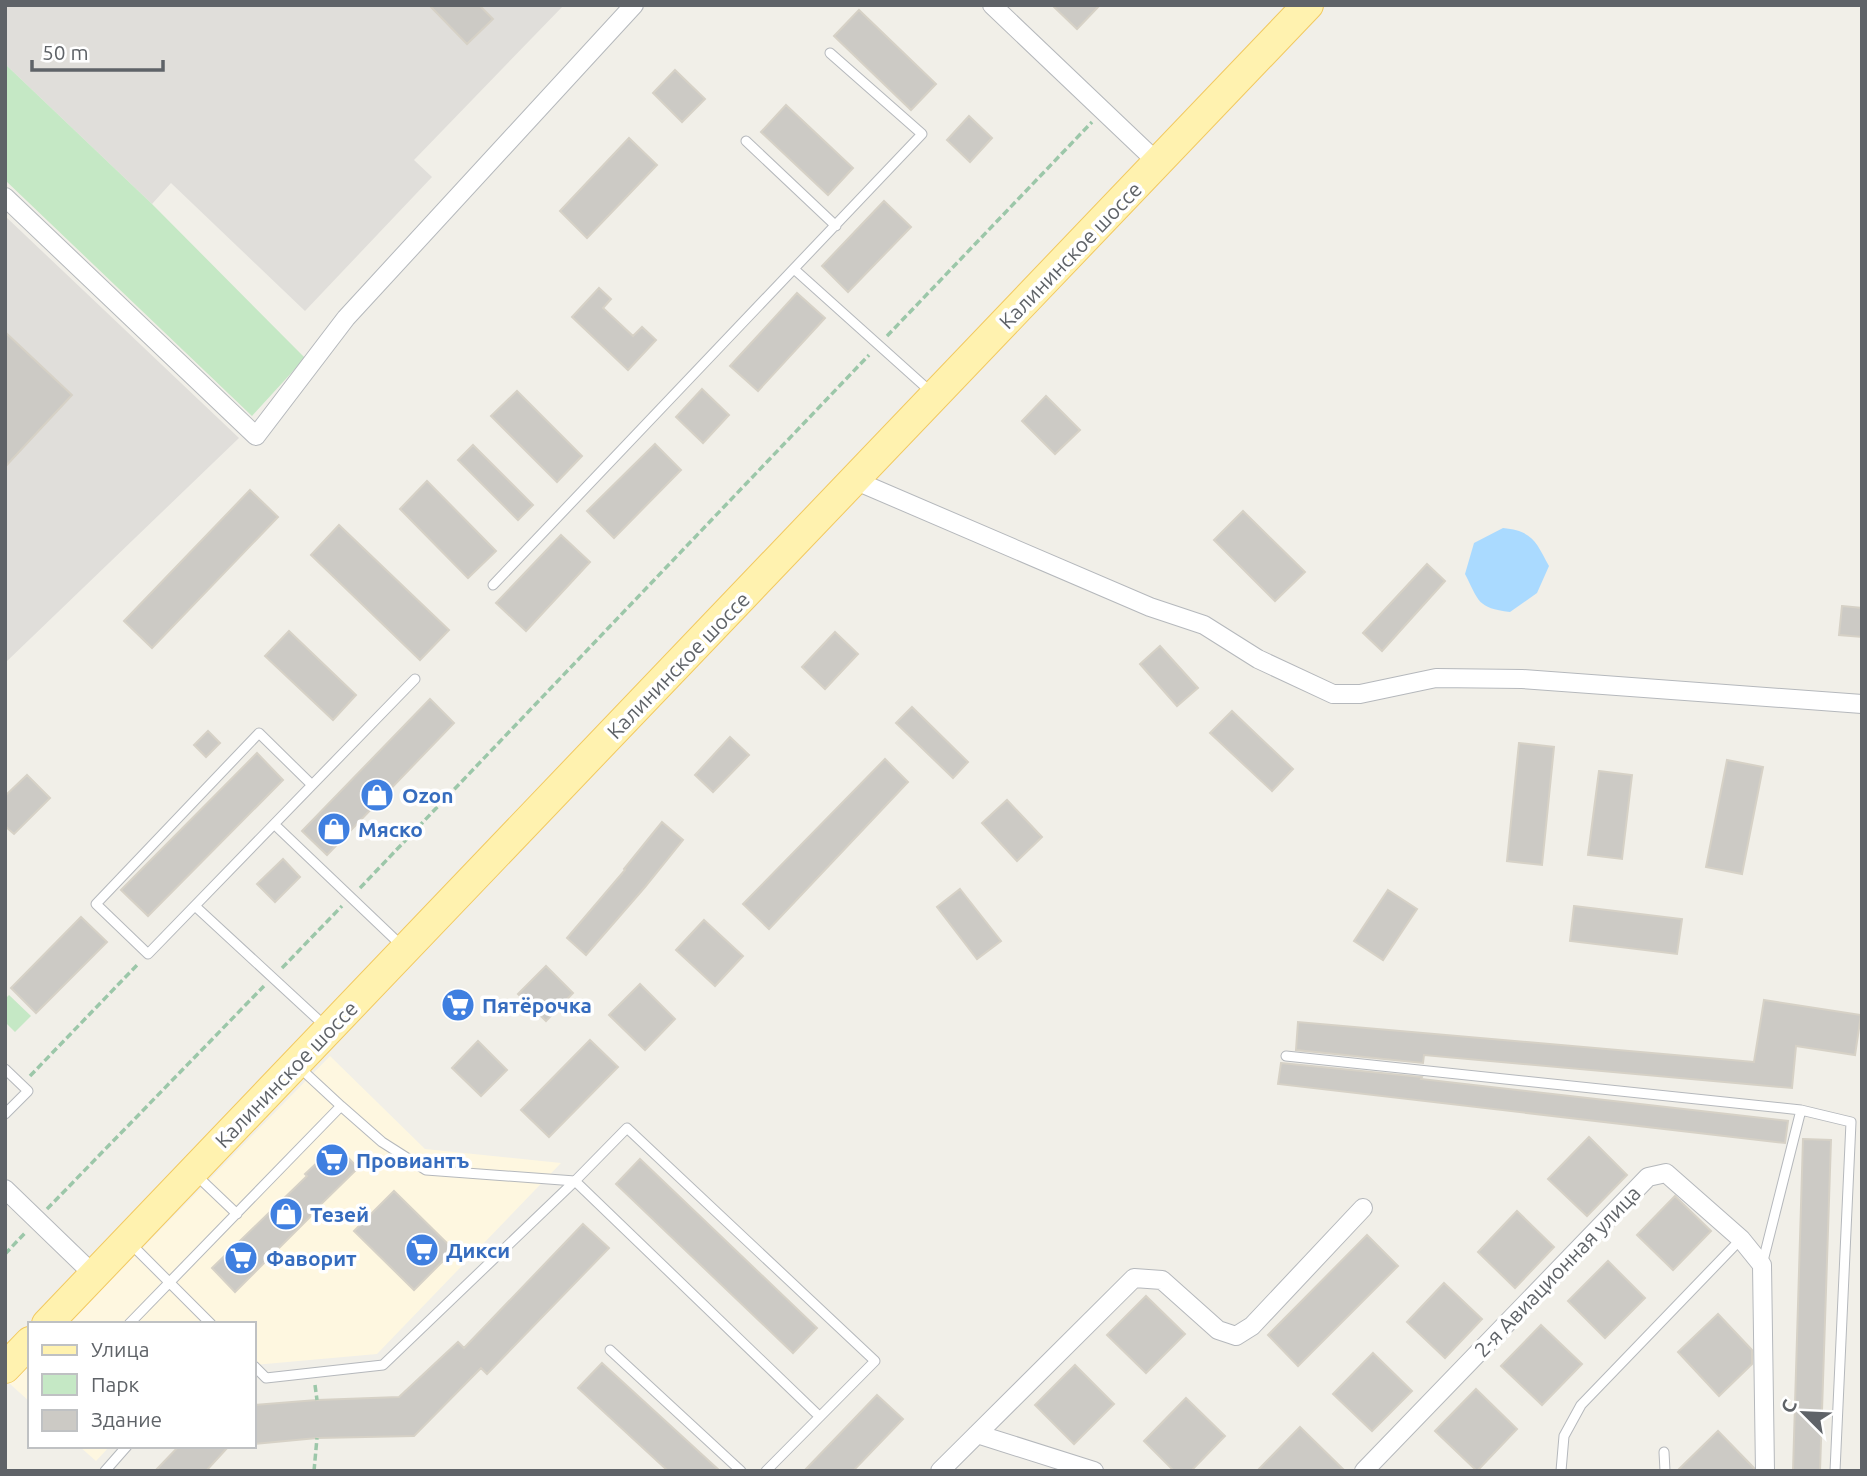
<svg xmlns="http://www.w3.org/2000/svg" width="1867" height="1476" viewBox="0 0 1867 1476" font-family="Ubuntu,sans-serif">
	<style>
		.commercial { fill: #fef7e0 }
		.industrial { fill: #e0deda }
		.green { fill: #c5e8c5 }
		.water { fill: #aadaff }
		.building { fill: #cccac5; stroke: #d6d1c6; stroke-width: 2 }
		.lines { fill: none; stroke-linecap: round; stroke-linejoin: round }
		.lane-casing { stroke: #b5b8bc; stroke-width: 11 }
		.street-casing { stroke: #b5b8bc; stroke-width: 20 }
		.primary-casing { stroke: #f2c960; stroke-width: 32 }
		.path { stroke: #9cc7a9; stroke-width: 3.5; stroke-dasharray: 7 3.5; stroke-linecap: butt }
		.lane { stroke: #fff; stroke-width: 9 }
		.street { stroke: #fff; stroke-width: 18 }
		.primary { stroke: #fff2af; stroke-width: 30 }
		.labels { text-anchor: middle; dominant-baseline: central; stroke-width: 7; stroke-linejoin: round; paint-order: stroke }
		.street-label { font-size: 21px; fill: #5f6368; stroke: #fff }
		.shop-label { font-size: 21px; font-weight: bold; fill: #366cbe; stroke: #fff; text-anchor: start }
	</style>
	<rect width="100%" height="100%" fill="#f1efe8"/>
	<path class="commercial" d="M330,1056L425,1149L561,1163L377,1354L254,1365V1324H68Z
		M30,1362V1402L9,1383Z
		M79,1446H110L96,1461Z"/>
	<path class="industrial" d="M5,5H564L414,160L432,177L305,311L171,183L152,204L5,64Z
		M5,216L239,438L5,663Z"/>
	<path class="green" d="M5,64L152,204L305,358L252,416L5,180Z
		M9,995L31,1016L15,1032L5,1022V999Z"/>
	<path class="water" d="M1503,528C1533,531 1536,542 1549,566L1537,593L1510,612C1477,608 1479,601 1465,574L1474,543Z"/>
	<path class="building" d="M429,5H479L493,19L467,44Z
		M1052,5H1100L1077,29Z
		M859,10L936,84L911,110L834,36Z
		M675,70L705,99L682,122L653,93Z
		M786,105L853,168L828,195L761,132Z
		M969,116L992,138L970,162L947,140Z
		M629,138L657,165L587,238L560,211Z
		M884,201L911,227L848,292L822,266Z
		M599,288L611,299L603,308L633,336L642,327L656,340L628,370L572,317Z
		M797,293L825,318L758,391L730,366Z
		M5,332L72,395L5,467Z
		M702,389L729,415L703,443L676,417Z
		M517,391L582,456L557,482L491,416Z
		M1046,396L1080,430L1055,454L1022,421Z
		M655,444L681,470L614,538L587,511Z
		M473,445L533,505L518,520L458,460Z
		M427,481L496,551L468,578L400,509Z
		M250,490L278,517L152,648L124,621Z
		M1243,511L1305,572L1275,601L1214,540Z
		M339,525L449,630L420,660L311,555Z
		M561,535L590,562L526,631L496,603Z
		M1427,564L1445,581L1382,651L1363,633Z
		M1842,606L1862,608V637L1839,635Z
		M289,631L356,695L333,720L265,656Z
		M835,632L858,654L825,689L802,667Z
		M1160,646L1198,688L1177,706L1140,664Z
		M430,699L454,723L327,855L302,831Z
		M912,707L968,762L953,778L896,723Z
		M1232,711L1293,769L1272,791L1210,733Z
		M208,731L220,743L206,757L194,745Z
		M730,737L749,755L713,792L695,775Z
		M1519,743L1554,747L1542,865L1507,861Z
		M257,753L283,780L148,916L121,890Z
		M885,759L908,782L769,929L743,904Z
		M1727,760L1763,767L1742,874L1706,867Z
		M1599,771L1632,775L1622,859L1588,855Z
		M27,775L50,798L14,834L5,826V796Z
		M1007,800L1042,837L1017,861L982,823Z
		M662,822L683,840L645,887L586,955L567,938L625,870L624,869Z
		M283,859L300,877L275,902L257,884Z
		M960,889L1001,941L977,959L937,907Z
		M1388,890L1417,909L1383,960L1354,941Z
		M1574,906L1682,919L1677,954L1570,941Z
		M81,917L107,942L36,1013L11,988Z
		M704,920L743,956L715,986L676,950Z
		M546,966L573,993L546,1021L518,994Z
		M640,984L675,1019L645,1050L609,1015Z
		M1764,1000L1861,1015L1855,1055L1796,1046L1792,1088L1424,1055L1423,1063L1296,1050L1298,1022L1754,1062Z
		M590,1040L618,1067L549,1137L521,1110Z
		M478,1041L507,1070L481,1096L452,1068Z
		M1281,1063L1422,1077L1421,1079L1788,1121L1785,1143L1278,1084Z
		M1589,1137L1627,1175L1587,1216L1548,1179Z
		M1803,1139L1831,1140L1820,1471H1793Z
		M336,1145L358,1168L311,1214L312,1215L235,1292L212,1268L307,1176L305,1174Z
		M640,1159L817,1328L793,1353L616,1184Z
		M394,1191L454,1250L414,1290L354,1231Z
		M1675,1196L1711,1231L1673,1270L1637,1235Z
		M1517,1211L1554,1247L1515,1288L1478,1252Z
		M583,1224L609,1248L487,1374L481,1368L414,1436L317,1438L254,1444V1405L317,1400L399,1397L458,1342L464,1348Z
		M1367,1235L1398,1266L1298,1366L1268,1335Z
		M1608,1261L1645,1298L1605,1338L1568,1301Z
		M1444,1283L1482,1319L1445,1358L1407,1322Z
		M1146,1296L1185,1334L1146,1373L1107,1335Z
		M1718,1314L1752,1350V1364L1719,1396L1678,1352Z
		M1541,1325L1582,1364L1542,1405L1501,1366Z
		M1373,1353L1412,1391L1372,1431L1333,1394Z
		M602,1363L720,1471H668L578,1388Z
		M1075,1365L1114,1404L1074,1444L1035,1405Z
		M1476,1389L1517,1429L1477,1471L1435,1431Z
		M877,1395L903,1419L853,1471H804Z
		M1186,1398L1225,1436L1191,1471H1174L1144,1441Z
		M1300,1427L1345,1471H1257Z
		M1718,1431L1754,1468V1471H1677Z
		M179,1446H229L206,1471H155Z"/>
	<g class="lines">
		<defs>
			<path id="lane" d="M746,141L836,226
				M794,269L931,392
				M493,585L922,134L830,53
				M312,785L259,733L96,904L148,954L415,679
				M275,825L403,947
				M195,906L325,1026
				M1286,1056L1801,1110L1851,1122L1835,1471
				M5,1069L28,1091L5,1114
				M341,1106L382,1142L426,1170L575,1181L627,1128L875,1361L766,1471
				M195,1174L237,1214
				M131,1244L211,1324
				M1762,1265L1801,1110
				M129,1324L341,1106L300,1068
				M610,1350L741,1471
				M254,1366L266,1378L383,1365L575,1181L819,1416
				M1664,1452L1665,1471
				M105,1471L127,1446
				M1561,1471L1564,1436L1581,1405L1741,1239"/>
			<path id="street" d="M992,5L1158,163
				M5,197L256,436L346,318L634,5
				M854,480L1150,607L1204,625L1258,659L1333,694H1360L1436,678L1522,679L1862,704
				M5,1189L94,1275
				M977,1434L1094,1471
				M940,1471L1134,1278L1162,1280L1218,1330L1236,1336L1252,1326L1363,1208
				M1364,1471L1648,1177L1666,1173L1741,1239L1762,1265L1765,1471"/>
			<path id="primary" d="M47,1324L1308,5
				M5,1368L30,1342"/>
		</defs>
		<use href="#lane" class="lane-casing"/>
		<use href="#street" class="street-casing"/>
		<use href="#primary" class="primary-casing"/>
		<path class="path" d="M887,336L1092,122
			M360,888L869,355
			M282,968L342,906
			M30,1076L139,963
			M47,1209L264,986
			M5,1254L25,1233
			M315,1385L317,1400
			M314,1471L317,1438"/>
		<use href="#lane" class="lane"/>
		<use href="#street" class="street"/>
		<use href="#primary" class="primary"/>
	</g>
	<defs>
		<symbol id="shop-disc" viewBox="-11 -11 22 22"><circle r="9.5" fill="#3f7fe0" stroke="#fff"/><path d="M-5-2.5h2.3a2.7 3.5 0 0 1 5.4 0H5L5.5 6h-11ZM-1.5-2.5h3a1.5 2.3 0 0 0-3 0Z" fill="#fff"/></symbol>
		<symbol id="supermarket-disc" viewBox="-11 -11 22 22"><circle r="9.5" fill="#3f7fe0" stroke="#fff"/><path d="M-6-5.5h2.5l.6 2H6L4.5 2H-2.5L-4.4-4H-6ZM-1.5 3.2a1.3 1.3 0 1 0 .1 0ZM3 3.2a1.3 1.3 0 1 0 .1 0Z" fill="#fff"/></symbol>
	</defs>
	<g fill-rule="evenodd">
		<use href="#shop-disc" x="358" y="776" width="38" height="38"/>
		<use href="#shop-disc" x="315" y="810" width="38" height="38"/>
		<use href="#supermarket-disc" x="439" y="986" width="38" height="38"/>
		<use href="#supermarket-disc" x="313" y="1141" width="38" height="38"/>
		<use href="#shop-disc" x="267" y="1195" width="38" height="38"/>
		<use href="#supermarket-disc" x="403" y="1231" width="38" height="38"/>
		<use href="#supermarket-disc" x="222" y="1239" width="38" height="38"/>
	</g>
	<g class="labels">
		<g class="street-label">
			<text transform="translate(1070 255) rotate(-46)">Калининское шоссе</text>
			<text transform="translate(678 665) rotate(-46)">Калининское шоссе</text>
			<text transform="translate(286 1074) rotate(-46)">Калининское шоссе</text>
			<text transform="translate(1557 1271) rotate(-46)">2-я Авиационная улица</text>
		</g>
		<g class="shop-label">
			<text x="402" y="795">Ozon</text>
			<text x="358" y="829">Мяско</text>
			<text x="482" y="1005">Пятёрочка</text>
			<text x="356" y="1160">Провиантъ</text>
			<text x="310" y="1214">Тезей</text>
			<text x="446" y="1250">Дикси</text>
			<text x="266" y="1258">Фаворит</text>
		</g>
	</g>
	<rect width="1867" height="1476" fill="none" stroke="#5f6368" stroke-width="14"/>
	<rect x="28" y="1322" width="228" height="126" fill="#ffffff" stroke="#bfc1c3" stroke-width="2"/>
	<rect x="42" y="1345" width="35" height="10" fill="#fff2af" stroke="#bfc1c3" stroke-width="2"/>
	<text x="91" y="1357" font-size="21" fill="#5f6368">Улица</text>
	<rect x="42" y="1374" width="35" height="21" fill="#c5e8c5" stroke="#bfc1c3" stroke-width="2"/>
	<text x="91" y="1392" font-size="21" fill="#5f6368">Парк</text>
	<rect x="42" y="1410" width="35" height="21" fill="#cccac5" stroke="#bfc1c3" stroke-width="2"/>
	<text x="91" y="1427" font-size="21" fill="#5f6368">Здание</text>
	<g transform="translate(1804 1413) rotate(294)" stroke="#ffffff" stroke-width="5" paint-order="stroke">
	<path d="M0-5L12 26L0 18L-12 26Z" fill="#5f6368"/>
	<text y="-10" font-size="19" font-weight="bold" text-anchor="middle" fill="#5f6368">С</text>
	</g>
	<path d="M32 60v10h131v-10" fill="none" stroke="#5f6368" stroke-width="3.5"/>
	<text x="42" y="60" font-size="21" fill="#5f6368" stroke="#ffffff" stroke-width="5" paint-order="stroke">50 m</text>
</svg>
